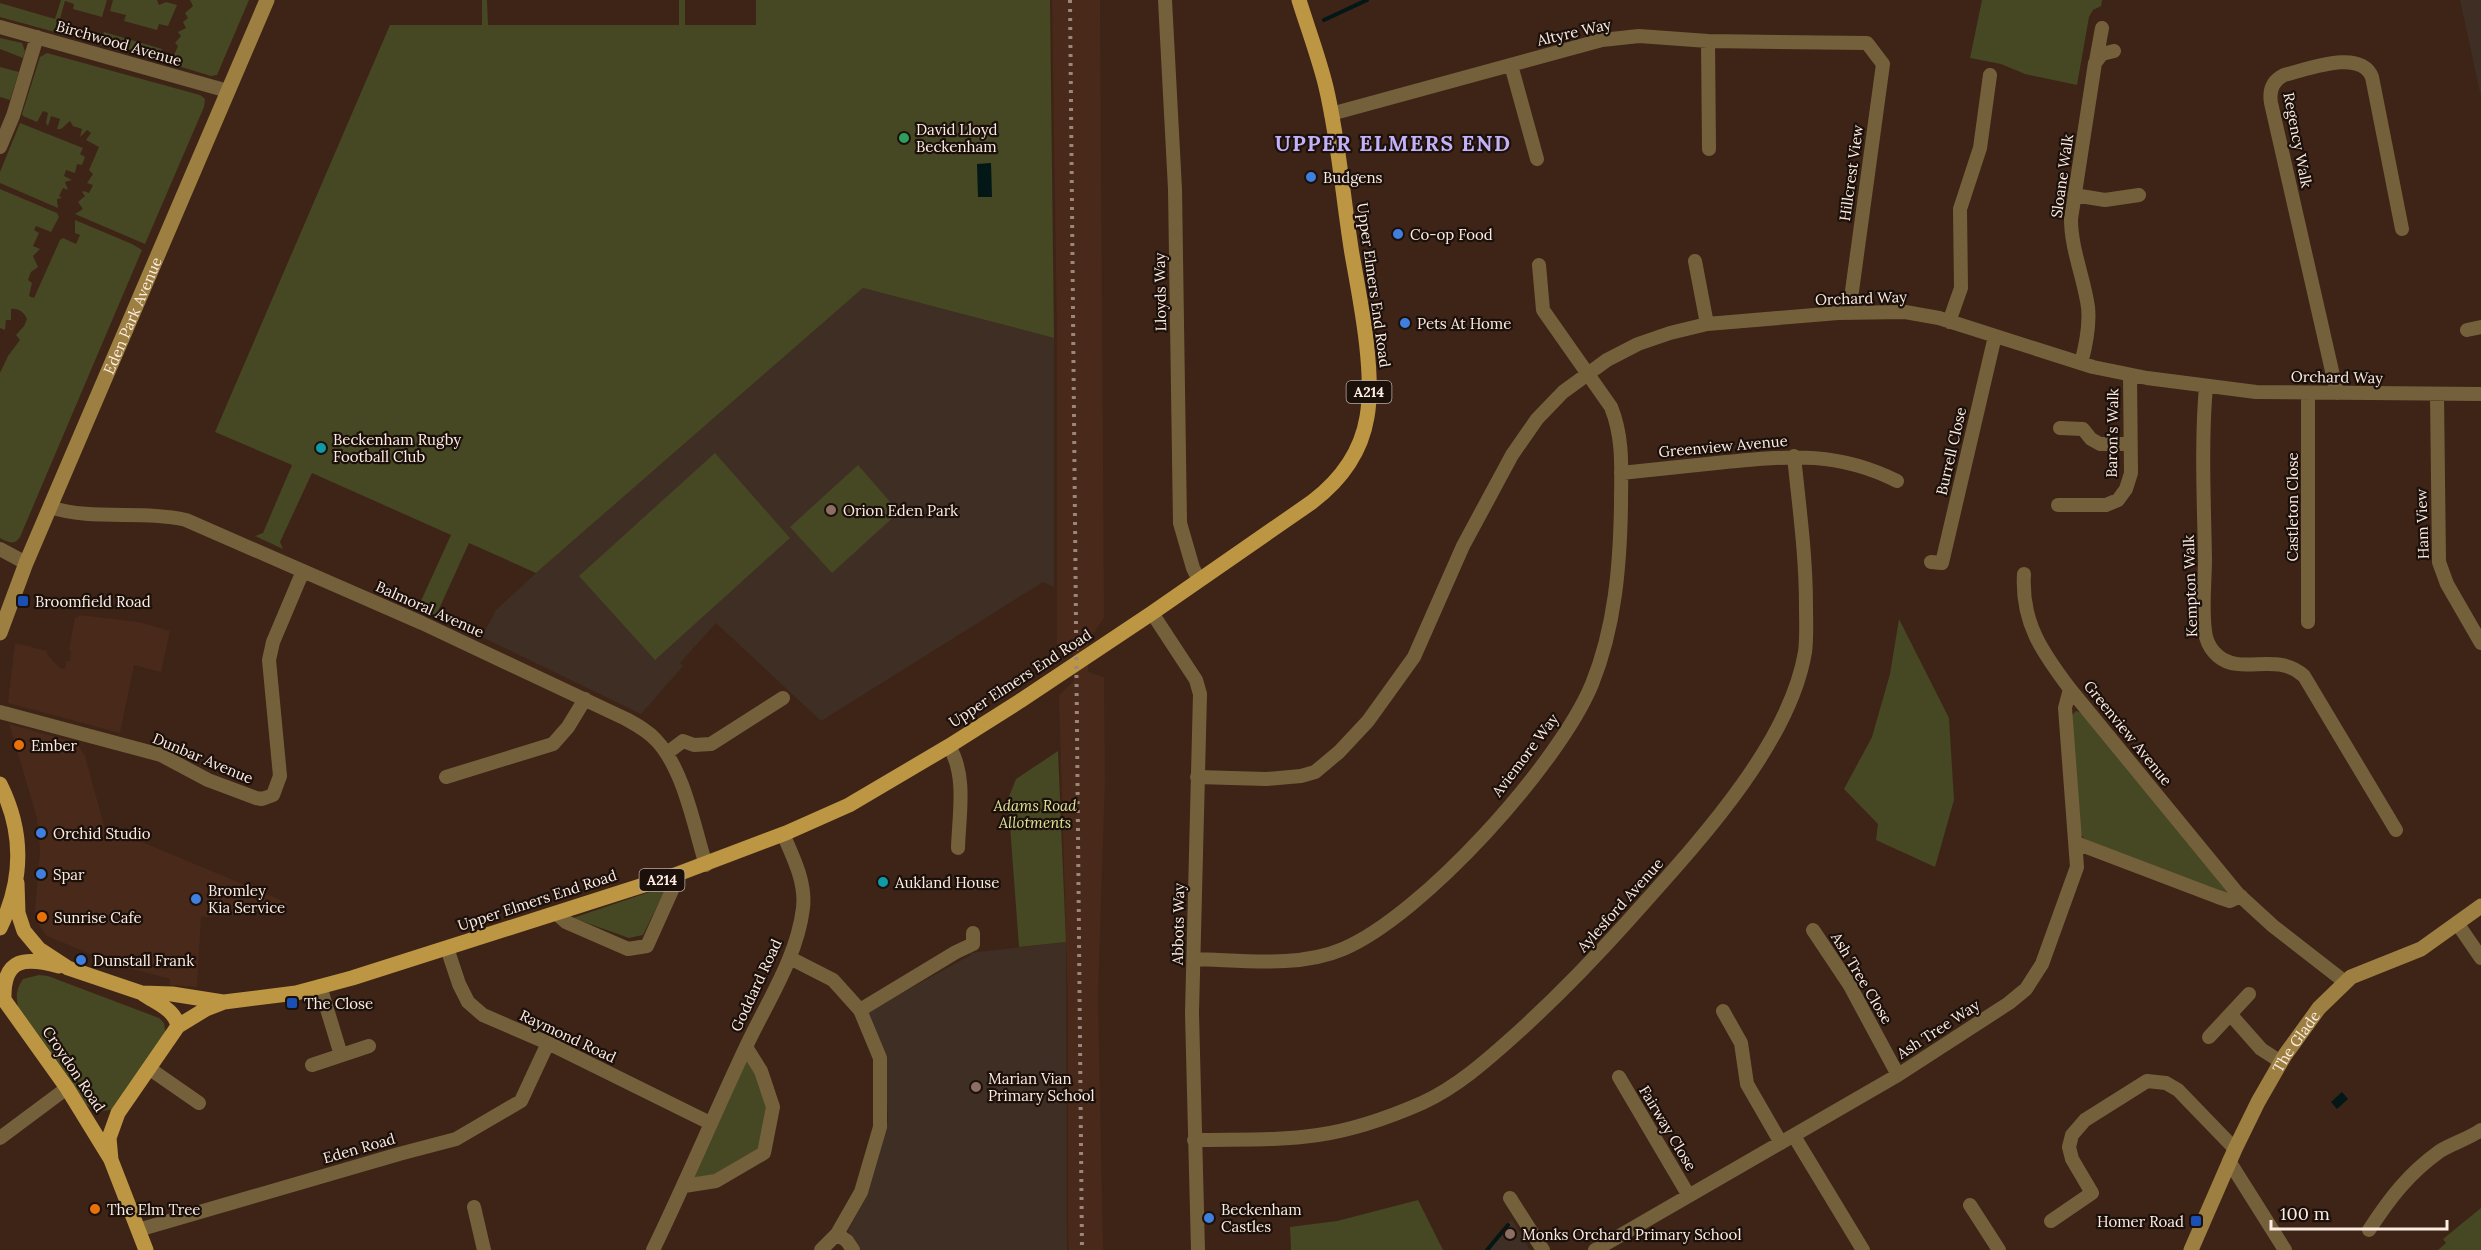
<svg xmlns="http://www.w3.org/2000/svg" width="2481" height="1250" viewBox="0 0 2481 1250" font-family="Lora,serif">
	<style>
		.built { fill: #492919 }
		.education { fill: #3f2e24 }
		.green { fill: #464723 }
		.water { fill: #031717 }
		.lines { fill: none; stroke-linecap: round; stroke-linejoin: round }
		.stream { stroke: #031717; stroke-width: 4 }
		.street { stroke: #74613c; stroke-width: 14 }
		.secondary { stroke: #9d7f41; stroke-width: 15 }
		.primary { stroke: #bd9643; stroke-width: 15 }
		.rail { stroke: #9b867b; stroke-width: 4; stroke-dasharray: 3 6; stroke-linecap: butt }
		.leisure-dot { fill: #2e9e5b; stroke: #1c100b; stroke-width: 2 }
		.shop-dot { fill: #3f7fe0; stroke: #1c100b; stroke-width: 2 }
		.culture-dot { fill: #0f9aa8; stroke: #1c100b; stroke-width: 2 }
		.education-dot { fill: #8d6e63; stroke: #1c100b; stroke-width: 2 }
		.transit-dot { fill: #1a4fb4; stroke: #1c100b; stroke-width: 2 }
		.food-dot { fill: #e8710a; stroke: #1c100b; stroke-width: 2 }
		.labels { text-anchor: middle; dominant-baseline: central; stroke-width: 4.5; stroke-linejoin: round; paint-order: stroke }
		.shield { fill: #1c100b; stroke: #baaaa2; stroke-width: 1.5 }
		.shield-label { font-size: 14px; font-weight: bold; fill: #fdece3 }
		.street-label { font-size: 15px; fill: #fdece3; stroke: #1c100b }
		.poi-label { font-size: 15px; fill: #fdece3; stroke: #1c100b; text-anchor: start }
		.park-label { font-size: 15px; font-style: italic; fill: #e1e597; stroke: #1c100b }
		.district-label { font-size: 21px; font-weight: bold; letter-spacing: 1.5px; fill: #c3b2f9; stroke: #1c100b }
	</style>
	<rect width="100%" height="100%" fill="#3d2417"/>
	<path class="built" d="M1052,0H1100L1104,618L1088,641V672L1104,677L1105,779L1098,996L1103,1250H1069L1068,1234V1005L1059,695L1074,681L1073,650L1057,645V339Z
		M79,615L139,622L170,631L161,672L134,665L120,733L8,703L15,643L47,651V654L60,668L65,669L66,661H70L71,651L69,650L75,618H78Z
		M9,724L77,743L85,756L105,829L133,838L290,904L251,914L201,917L197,987L170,985V979L114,964L47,936L38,924L35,911L40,850L37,818Z"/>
	<path class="education" d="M2460,0H2481V97Z
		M863,288L1054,338V587L1043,582L821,721L716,623L680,663L683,666L641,714L482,637L496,610L536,573Z
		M1066,942L1067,1250H859L848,1231L867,1194L888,1120L884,1054L865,1013L971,955L970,953Z
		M1512,1219L1530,1250H1487Z"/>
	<path class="green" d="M61,0H107L102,17L73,9L74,4L65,1L59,22L98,33L95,43L0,17V3L55,19Z
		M113,0H157L159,5L166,2L177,5L168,26L159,24L157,30L124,21L126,15L110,11Z
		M190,0H249L217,75L211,76L165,62L168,53L174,55L178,46L175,43L181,36L178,32L186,28L183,22L188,18L185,13L193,6Z
		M482,0H487L488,25H679V0H685V25H756V0H1050L1054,338L863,288L536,573L469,543L439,609L440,618L413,607L420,603L451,535L312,473L280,542L283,549L255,536L263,533L292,465L215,432L390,25H482Z
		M1982,0H2102L2101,6L2093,10L2089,17L2077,85L2025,74L2001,64L1970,58Z
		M104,32L162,49L158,60L100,44Z
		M0,38L22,43L25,51L23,58L0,49Z
		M47,53L200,95L205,99L204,107L145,244L75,214L83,209L78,202L85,196L82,192L84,191L89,193L93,185L87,183L93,174L89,170L99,147L86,140L91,133L87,130L80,137L82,129L73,126L70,121L61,129H57L60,119L51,116L48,126L46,123L48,113L43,111L37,122L23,116L22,114L40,57Z
		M0,67L19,72L10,100L0,97Z
		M20,123L83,148L80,154L85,157L82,165L77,164L75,173L66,170L64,176L72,180L65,182L68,190L63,188L59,196L62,198L57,199L58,208L0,183V172Z
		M0,189L57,213L59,217L51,232L36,226L34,230L39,233L33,246L40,249L33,256L38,267L31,272L28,280L32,283L29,296L34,298L60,240L63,238L76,244L80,235L75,233V220L132,244L142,250L20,537C14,546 8,542 0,538V373L8,356L20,340L16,335L24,326L27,319C24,312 18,308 11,309V320H6L5,330L0,328Z
		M715,453L790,538L655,660L579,576Z
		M858,465L899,512L832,573L790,527Z
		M1899,619L1949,718L1954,800L1935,867L1876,840L1878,824L1844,789L1872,737L1890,674Z
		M2076,711L2083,713L2230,891L2229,895L2084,839L2081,834L2071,716Z
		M1058,751L1066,942L1019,947L1008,799L1016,779Z
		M667,886L643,935L629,938L573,918Z
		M39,975L48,976L159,1018L164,1023L166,1036L114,1109L98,1112L86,1105L18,1007C16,996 16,989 23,979Z
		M746,1047L773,1107L764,1153L716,1181L684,1186Z
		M1418,1200L1443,1250H1291L1290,1227L1337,1221Z
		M2481,1208V1250H2438L2446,1243L2443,1239Z"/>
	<path class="water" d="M991,163L992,197H978L977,164Z
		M2342,1092L2348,1099L2337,1109L2331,1102Z"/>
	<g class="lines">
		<path class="stream" d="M1324,20L1367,0
			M1487,1250L1508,1225"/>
		<path class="street" d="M1165,0L1175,189L1180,523L1193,568L1199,580
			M0,27L228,91
			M1708,41L1709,149
			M2096,61L2102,28
			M1511,65L1537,159
			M1331,114L1602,40L1639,36L1708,41L1867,43L1883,64L1849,313
			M0,147L13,116L37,37
			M2074,195L2105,200L2139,195
			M1695,261L1707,324
			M1949,322L1961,288L1960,209L1980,148L1990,75
			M2467,330L2481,327
			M2081,363C2086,345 2090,326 2088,307C2084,278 2071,249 2071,219L2095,63L2102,54L2114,51
			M2206,386C2201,443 2204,501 2205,559C2205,582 2201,614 2206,637C2208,644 2212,651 2218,656C2241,676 2277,651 2304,676L2396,830
			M2337,393L2271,103C2269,91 2272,81 2284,75C2307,70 2360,48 2372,77L2402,229
			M2437,394L2439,562L2447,584L2481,643
			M2060,428L2083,429L2091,439L2100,444H2130
			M1621,473C1656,469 1691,466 1726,462C1791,456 1837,451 1897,481
			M2058,505H2106L2118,500L2126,489L2131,473L2130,375
			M50,507C91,521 143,510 186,520L422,623L626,719C637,725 648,731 656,740C684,769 694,827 706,865
			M0,549L26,563
			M1931,562L1942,563L1995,336
			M2024,574C2021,622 2042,652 2070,689L2238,894L2273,926L2345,982
			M1152,613L1196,680L1200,694L1192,1013L1198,1250
			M2308,622V393
			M0,712L161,755L208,780L256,798L262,799L273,795L280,776L269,660L273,642L303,571
			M949,746C967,776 959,814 958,848
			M667,753L683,741L694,745L711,744L783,698
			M446,777L553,744L568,727L585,699
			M1197,777L1266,779L1301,776L1315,772L1339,752L1368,721L1414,657L1463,546L1512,455L1537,419L1563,392L1607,360L1638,344L1670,333L1707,324L1838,313L1905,312L1939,318L2093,367L2147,378L2256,392L2481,394
			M2076,843L2218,897L2230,901L2241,896
			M556,913L566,922L628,949L647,946L673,888L675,875
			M2457,923L2481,958
			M1813,930L1849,984L1898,1075
			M447,948L459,984L468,1002L483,1015L548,1043L710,1123
			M790,958L833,980L860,1010L880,1058V1127L861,1192L837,1234L821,1250
			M1195,959C1242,960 1299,968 1343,949C1423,915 1559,764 1592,684C1615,627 1620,566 1621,505C1621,471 1624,439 1611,407L1543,310L1539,265
			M320,986L341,1055
			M860,1010L956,952L973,944V933
			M1723,1011L1741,1043L1747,1084L1781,1143
			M2231,1015L2261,1049L2281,1062
			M2209,1037L2249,994
			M312,1065L369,1046
			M150,1069L199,1103
			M1619,1077L1689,1196
			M1794,1136L1863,1250
			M0,1138L67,1088
			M1194,1140C1235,1139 1278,1141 1318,1135C1353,1130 1390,1117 1422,1103C1457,1087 1486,1061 1514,1036C1554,1000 1591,962 1627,922C1690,851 1789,748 1805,652C1807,637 1806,621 1806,606C1806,555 1799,506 1794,456
			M2229,1161L2285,1250
			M684,1186L716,1181L764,1153L773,1107L761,1071L746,1047
			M1510,1198L1543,1250
			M1970,1205L1999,1250
			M474,1207L484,1250
			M2051,1221L2092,1193L2072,1159L2069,1147L2072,1135L2085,1120L2147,1081L2166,1083L2178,1090L2235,1149
			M138,1230L399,1154L456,1139L521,1101L548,1043
			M2369,1230C2390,1198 2408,1174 2440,1151C2453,1143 2468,1139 2481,1130
			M837,1234L847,1241L853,1250
			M653,1250C685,1184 713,1117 744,1051C765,1005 797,959 803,908C806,882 793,857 783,834
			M1595,1250L1898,1075L2009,1003L2026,989L2042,964L2077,867L2065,708L2070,689"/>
		<g class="secondary">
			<path id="s1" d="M0,633L26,563L267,0"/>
			<path id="s2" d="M2191,1250L2235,1149L2258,1102L2285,1055L2319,1008L2351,977L2421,949L2481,906"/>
		</g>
		<path class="primary" d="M0,784C24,832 23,881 0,928
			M17,883L18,913L24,931L39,949L68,968L142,993L172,994L223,1002
			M142,993C155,1003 174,1008 178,1026
			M0,994L67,1088L110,1158
			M4,999C3,957 26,957 59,966
			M146,1250L111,1160L109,1138L118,1113L178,1026L206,1009L224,1002L296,993L352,978L675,875L786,833L849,805L949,746L1020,701L1152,613L1312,502C1341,480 1361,453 1367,417C1375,372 1360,299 1352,254C1343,199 1339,142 1326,87C1319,58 1308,29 1299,0"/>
		<path class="rail" d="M1070,0L1082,1250"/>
	</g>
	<circle class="leisure-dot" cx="904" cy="138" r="6"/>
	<g class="shop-dot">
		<circle cx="1311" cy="177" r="6"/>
		<circle cx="1398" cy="234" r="6"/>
		<circle cx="1405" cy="323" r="6"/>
		<circle cx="41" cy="833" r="6"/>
		<circle cx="41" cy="874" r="6"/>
		<circle cx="196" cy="899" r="6"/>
		<circle cx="81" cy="960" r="6"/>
		<circle cx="1209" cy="1218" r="6"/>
	</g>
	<g class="culture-dot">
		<circle cx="321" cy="448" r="6"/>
		<circle cx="883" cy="882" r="6"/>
	</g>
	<g class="education-dot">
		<circle cx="831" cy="510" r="6"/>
		<circle cx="976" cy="1087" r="6"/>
		<circle cx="1510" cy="1234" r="6"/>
	</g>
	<g class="transit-dot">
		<rect x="17" y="595" width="12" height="12" rx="3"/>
		<rect x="286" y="997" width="12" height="12" rx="3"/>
		<rect x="2190" y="1215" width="12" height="12" rx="3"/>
	</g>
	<g class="food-dot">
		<circle cx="19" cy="745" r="6"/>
		<circle cx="42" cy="917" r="6"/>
		<circle cx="95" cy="1209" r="6"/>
	</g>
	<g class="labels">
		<g class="shield">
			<rect x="1346.5" y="381" width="45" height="22" rx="4.5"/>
			<rect x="639.5" y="869" width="45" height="22" rx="4.5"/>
		</g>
		<g class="shield-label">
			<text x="1369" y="392">A214</text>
			<text x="662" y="880">A214</text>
		</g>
		<g class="street-label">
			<text transform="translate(1574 32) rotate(-13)">Altyre Way</text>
			<text transform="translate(119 43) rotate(16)">Birchwood Avenue</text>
			<text transform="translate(2298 140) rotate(79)">Regency Walk</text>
			<text transform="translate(1851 173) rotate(-82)">Hillcrest View</text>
			<text transform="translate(2062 176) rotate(-82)">Sloane Walk</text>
			<text transform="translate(1374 285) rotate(82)">Upper Elmers End Road</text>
			<text transform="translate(1160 292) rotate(-91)">Lloyds Way</text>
			<text transform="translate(1861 298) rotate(-2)">Orchard Way</text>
			<text stroke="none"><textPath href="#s1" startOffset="344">Eden Park Avenue</textPath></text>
			<text transform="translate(2337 377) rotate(1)">Orchard Way</text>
			<text transform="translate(2112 433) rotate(-89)">Baron's Walk</text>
			<text transform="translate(1723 446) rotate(-5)">Greenview Avenue</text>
			<text transform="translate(1951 451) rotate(-77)">Burrell Close</text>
			<text transform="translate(2292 507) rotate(-90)">Castleton Close</text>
			<text transform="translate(2422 524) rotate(-92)">Ham View</text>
			<text transform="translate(2190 586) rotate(-92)">Kempton Walk</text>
			<text transform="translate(430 609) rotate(24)">Balmoral Avenue</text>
			<text transform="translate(1020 678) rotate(-33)">Upper Elmers End Road</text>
			<text transform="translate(2128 733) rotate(51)">Greenview Avenue</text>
			<text transform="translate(1525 755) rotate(-53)">Aviemore Way</text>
			<text transform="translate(203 758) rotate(23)">Dunbar Avenue</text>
			<text transform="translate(537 900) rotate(-18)">Upper Elmers End Road</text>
			<text transform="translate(1620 905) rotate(-48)">Aylesford Avenue</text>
			<text transform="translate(1178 924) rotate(-89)">Abbots Way</text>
			<text transform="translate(1862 978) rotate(59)">Ash Tree Close</text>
			<text transform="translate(756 985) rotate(-65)">Goddard Road</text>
			<text transform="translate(1938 1029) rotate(-33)">Ash Tree Way</text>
			<text transform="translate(568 1036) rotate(25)">Raymond Road</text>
			<text stroke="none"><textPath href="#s2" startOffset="234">The Glade</textPath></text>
			<text transform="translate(74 1069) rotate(56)">Croydon Road</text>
			<text transform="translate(1668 1128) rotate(59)">Fairway Close</text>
			<text transform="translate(359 1148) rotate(-16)">Eden Road</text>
		</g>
		<g class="poi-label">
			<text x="916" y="129">David Lloyd<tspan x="916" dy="17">Beckenham</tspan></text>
			<text x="1323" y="177">Budgens</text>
			<text x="1410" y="234">Co-op Food</text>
			<text x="1417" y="323">Pets At Home</text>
			<text x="333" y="439">Beckenham Rugby<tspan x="333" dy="17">Football Club</tspan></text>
			<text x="843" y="510">Orion Eden Park</text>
			<text x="35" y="601">Broomfield Road</text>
			<text x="31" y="745">Ember</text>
			<text x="53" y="833">Orchid Studio</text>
			<text x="53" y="874">Spar</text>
			<text x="895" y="882">Aukland House</text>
			<text x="208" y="890">Bromley<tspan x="208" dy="17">Kia Service</tspan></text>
			<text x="54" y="917">Sunrise Cafe</text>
			<text x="93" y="960">Dunstall Frank</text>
			<text x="304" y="1003">The Close</text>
			<text x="988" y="1078">Marian Vian<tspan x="988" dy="17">Primary School</tspan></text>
			<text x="107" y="1209">The Elm Tree</text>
			<text x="1221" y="1209">Beckenham<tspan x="1221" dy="17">Castles</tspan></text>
			<text x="2184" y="1221" text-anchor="end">Homer Road</text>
			<text x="1522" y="1234">Monks Orchard Primary School</text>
		</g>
		<g class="park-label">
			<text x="1035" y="805">Adams Road<tspan x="1035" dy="17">Allotments</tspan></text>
		</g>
		<g class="district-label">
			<text x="1393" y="143">UPPER ELMERS END</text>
		</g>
	</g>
	<path d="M2271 1220v9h176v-9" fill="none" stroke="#fdece3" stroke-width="3"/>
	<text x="2280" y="1220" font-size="18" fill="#fdece3" stroke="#1c100b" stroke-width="4.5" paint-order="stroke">100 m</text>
</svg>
